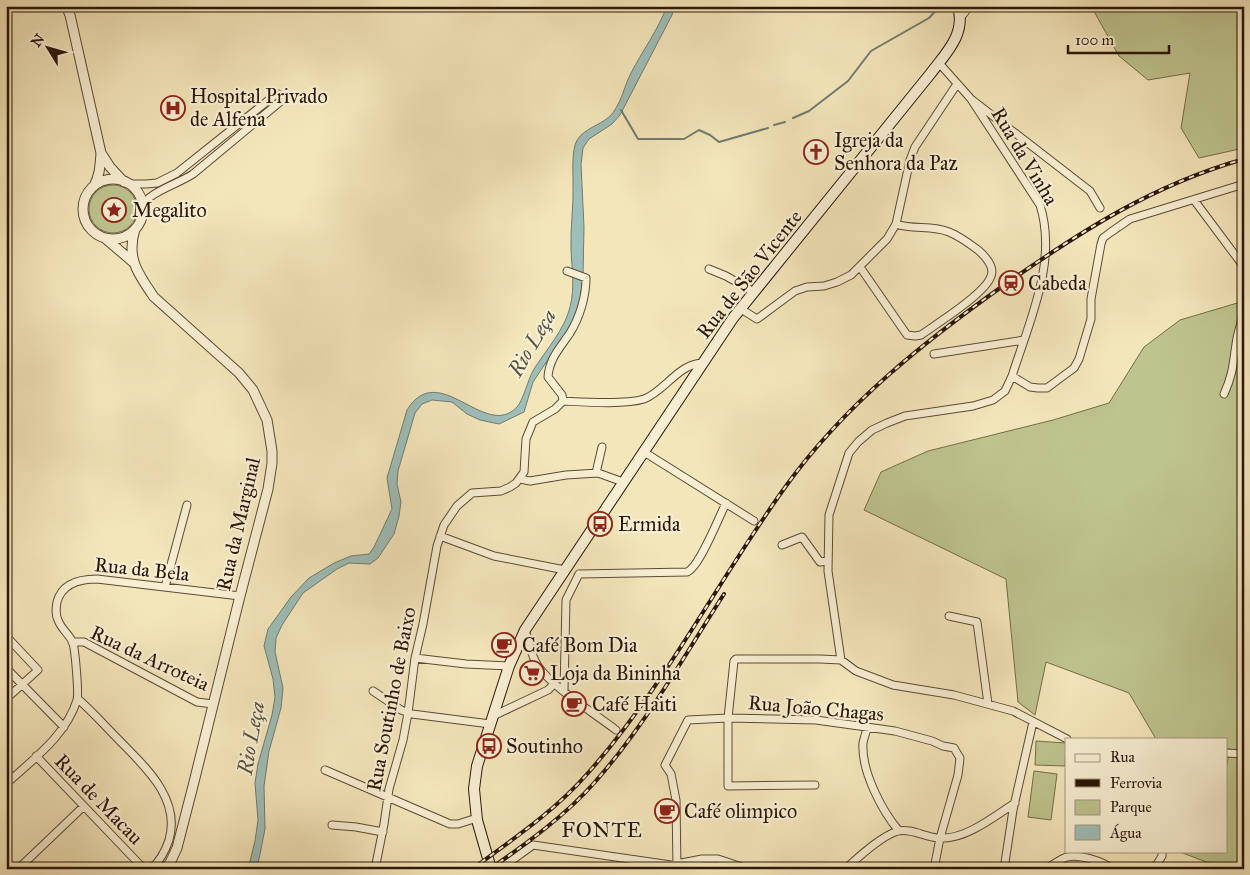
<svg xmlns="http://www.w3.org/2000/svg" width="1250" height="875" viewBox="0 0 1250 875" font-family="'IM FELL Great Primer',serif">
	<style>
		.green { fill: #bec48e; stroke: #746d4c }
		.water { fill: #9ebeb8; stroke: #707b72 }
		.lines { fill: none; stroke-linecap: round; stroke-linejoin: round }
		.stream { stroke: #707b72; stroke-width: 2 }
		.minor-casing { stroke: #5c4a36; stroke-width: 9 }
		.tertiary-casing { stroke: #5c4a36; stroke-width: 11 }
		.secondary-casing { stroke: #2a1609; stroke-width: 12 }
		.minor { stroke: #f8efd3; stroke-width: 7 }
		.tertiary { stroke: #f8efd3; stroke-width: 9 }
		.secondary { stroke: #f8efd3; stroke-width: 10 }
		.rail-casing { stroke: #2a1609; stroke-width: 4 }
		.rail { stroke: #f8efd3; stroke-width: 2; stroke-dasharray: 5.5; stroke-linecap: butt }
		.labels { text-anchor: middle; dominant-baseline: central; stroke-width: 4.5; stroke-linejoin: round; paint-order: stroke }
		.poi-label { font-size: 20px; fill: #2a1609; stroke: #f8efd3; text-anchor: start }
		.street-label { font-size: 20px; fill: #2a1609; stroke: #f8efd3 }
		.water-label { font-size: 21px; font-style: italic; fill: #535146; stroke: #f8efd3 }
		.neighbourhood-label { font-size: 21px; letter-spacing: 1px; fill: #2a1609; stroke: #f8efd3 }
	</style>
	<rect width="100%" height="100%" fill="#f4e6bb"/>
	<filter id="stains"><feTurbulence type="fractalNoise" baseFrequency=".004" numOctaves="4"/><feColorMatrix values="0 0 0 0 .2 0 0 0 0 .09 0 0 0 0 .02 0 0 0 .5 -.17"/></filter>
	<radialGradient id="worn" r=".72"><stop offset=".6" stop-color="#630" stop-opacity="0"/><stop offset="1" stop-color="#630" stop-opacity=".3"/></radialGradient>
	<path class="green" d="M1091,6H1244V148L1199,158L1181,128L1190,73L1148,80L1119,56Z
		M89 209a24 24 0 1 1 48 0a24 24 0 1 1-48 0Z
		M1244,301V869H1225L1180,852L1226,851V769L1230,749H1226V739H1156L1129,693L1046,662L1035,715L1018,702L1006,579L864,510L881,472L928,451L1053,420L1109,403L1144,347L1180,320Z
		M1036,741L1066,743L1065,766L1035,765Z
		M1034,771L1057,774L1051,820L1028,817Z"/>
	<path class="water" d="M667,6H674L672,15L620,115L612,124L589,139L583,148L581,164L584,227L583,276L580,301L573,322L533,382L524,412L499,424L480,420L467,414L452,402L432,400L422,404L415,413L398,471L397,484L401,502L399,516L394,534L378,558L370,564L349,563L337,569L303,593L282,625L276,638L275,652L283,688L281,708L269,751L264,786L265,829L257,869H248L255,841L258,820L255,783L258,764L272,715L275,697L273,679L264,646L268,629L291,597L309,578L334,563L351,556L369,554L374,547L392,509L387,478L407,410C439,358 485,441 517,407C523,401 528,379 534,369C546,350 565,329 570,307C575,288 572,269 571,251C570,228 574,205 573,182C573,170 572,157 575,145C579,130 599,126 609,117C621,106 624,86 631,73C643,50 658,30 667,6Z"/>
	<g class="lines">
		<path class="stream" d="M621,110L638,139H684L699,130L710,135L719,142L768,128
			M793,118L809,111L848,81L871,51L929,18L940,6
			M774,125L785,122"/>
		<defs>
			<path id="minor" d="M961,17L970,6
				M939,63L971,99L1090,191L1100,208
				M971,99L1040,205C1058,262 1029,322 1012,376
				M128,184H146L157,183L177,173L275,95L278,94L281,97V101L193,174C183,181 153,192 148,199C145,203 144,209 142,214
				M1194,200L1244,267
				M860,267L907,335L915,336L921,335C938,323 986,293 991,276C995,267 985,256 978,250C970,244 959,236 949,232C932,225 913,230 896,224
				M709,269L726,276L754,292
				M741,309L757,319L795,291L807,287L824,286L837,282L851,275L887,239L896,224L910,160L915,147L957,84
				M934,354L1024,340
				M1224,394C1234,372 1233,361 1237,338C1239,329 1242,320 1244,311
				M563,401L562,395L548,377C549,359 560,348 570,333C580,317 586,296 586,278L567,271
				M563,401C584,402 625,405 644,399C664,392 679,363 703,363
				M644,452L754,521
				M596,473L602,447
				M520,479L530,481L566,475L598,473L623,482
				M440,536L494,556L565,570
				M782,545L802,537L820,562L827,561
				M579,574L687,572C699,568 719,517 726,503
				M165,587L187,505
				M949,616L977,622L988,704
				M525,630C529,642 531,656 538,666C553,688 594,713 616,730
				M6,636L38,670L6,699
				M72,642H84L197,702L213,704
				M415,658L466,664L509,666
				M841,660L828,571L829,515L849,453L858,442L872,430L887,423L905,416L973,406L993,400L1005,391L1012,376L1030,387L1038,388H1047L1074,368L1079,359L1091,319V299L1101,244L1103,238L1111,232L1130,219L1244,184
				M6,668L64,727
				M373,691L401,710L412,714L490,724
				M564,691L566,600L579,574
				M78,699C92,711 105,726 118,739C145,767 181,798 169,840C165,852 160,861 151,869
				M493,716L548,690L554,684
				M867,728C866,733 864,738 863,743C861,771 882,811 899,831
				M1226,753L1244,754
				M36,756L144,869
				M325,770L450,824H458L477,818
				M6,784C32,760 66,736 77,700C79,693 75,650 73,643C70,635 61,629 58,620C55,614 56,608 57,602C62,583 80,579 97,579L240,596
				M815,785L728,786V718L734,661L736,659H820L841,660L856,671L893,685L954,695L1013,711L1067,739
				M332,825L356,827L383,832
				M18,869L84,806
				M375,869L384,824L389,789L403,740L408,713L415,658L423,624L437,546L444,525L457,506L472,493L501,491L510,487L516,483L524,472L526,439L533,422L555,409L563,401
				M505,869L504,866L533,845L671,865L702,859H718L748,869
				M677,869L676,800L671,774L665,765L688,720L728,718L816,720L895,731L932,741L943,746L954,748L960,758L958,775L940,838L934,869
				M845,869C859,857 881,836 898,831C912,828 926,838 940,838C965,840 995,816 1015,803
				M1004,869L1013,810L1033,722
				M1046,869C1051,866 1062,858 1067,857C1079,854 1103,861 1112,869
				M1154,869L1162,856V851"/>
			<path id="tertiary" d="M66,6L70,15L101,153C100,165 100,175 94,186
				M101,153L110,167L124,182
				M83 209a30 30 0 1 1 60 0a30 30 0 1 1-60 0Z
				M135,229C126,258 138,274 154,297L239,373L253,390L267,420L272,451V463L268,489L240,596L194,782L177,848L170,863L165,869
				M106,239L133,262"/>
			<path id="secondary" d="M491,869L477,820L474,789L477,766L509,666L525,630L733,318L931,73C947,52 966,34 958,6"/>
		</defs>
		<use href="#minor" class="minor-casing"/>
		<use href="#tertiary" class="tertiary-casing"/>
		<use href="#secondary" class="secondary-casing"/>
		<use href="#minor" class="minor"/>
		<use href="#tertiary" class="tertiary"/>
		<use href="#secondary" class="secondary"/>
		<defs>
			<path id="rail" d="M472,869C512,840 555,811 588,773C665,686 718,580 786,486C845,404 925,341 1007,283C1083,230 1153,185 1244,159
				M490,869C527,843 565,816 595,782C646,724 683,658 724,594"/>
		</defs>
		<use href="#rail" class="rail-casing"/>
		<use href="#rail" class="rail"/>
	</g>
	<defs>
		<symbol id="hospital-ring" viewBox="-11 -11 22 22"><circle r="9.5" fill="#f8efd3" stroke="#8f2418" stroke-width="1.5"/><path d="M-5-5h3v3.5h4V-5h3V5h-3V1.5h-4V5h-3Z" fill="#8f2418"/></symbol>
		<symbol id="church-ring" viewBox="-11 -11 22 22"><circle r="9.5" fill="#f8efd3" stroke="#8f2418" stroke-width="1.5"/><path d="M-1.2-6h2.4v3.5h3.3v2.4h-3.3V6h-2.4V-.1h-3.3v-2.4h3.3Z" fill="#8f2418"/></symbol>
		<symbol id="sight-ring" viewBox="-11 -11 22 22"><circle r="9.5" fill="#f8efd3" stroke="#8f2418" stroke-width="1.5"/><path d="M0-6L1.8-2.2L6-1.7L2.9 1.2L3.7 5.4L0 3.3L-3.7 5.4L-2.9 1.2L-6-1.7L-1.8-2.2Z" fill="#8f2418"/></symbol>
		<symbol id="station-ring" viewBox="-11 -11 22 22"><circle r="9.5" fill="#f8efd3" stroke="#8f2418" stroke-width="1.5"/><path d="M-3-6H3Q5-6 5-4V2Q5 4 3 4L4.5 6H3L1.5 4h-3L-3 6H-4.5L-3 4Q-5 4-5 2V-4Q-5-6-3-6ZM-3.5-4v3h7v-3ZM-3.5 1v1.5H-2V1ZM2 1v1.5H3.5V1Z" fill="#8f2418"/></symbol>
		<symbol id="bus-ring" viewBox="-11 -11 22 22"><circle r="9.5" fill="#f8efd3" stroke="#8f2418" stroke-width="1.5"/><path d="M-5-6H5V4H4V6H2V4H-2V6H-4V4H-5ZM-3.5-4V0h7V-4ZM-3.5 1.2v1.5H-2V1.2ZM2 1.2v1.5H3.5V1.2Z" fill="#8f2418"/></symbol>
		<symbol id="cafe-ring" viewBox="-11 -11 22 22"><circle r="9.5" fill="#f8efd3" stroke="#8f2418" stroke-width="1.5"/><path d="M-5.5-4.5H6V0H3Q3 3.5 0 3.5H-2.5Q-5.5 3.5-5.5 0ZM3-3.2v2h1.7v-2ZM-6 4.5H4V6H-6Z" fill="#8f2418"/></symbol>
		<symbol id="supermarket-ring" viewBox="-11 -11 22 22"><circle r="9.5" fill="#f8efd3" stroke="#8f2418" stroke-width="1.5"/><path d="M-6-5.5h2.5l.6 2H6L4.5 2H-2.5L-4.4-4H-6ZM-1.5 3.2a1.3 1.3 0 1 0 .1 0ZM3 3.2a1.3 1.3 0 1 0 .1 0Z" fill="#8f2418"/></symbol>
	</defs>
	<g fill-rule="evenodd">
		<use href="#hospital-ring" x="159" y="94" width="28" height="28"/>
		<use href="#church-ring" x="802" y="138" width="28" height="28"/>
		<use href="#sight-ring" x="100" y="196" width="28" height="28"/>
		<use href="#station-ring" x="997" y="269" width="28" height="28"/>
		<use href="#bus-ring" x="586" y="510" width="28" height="28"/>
		<use href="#cafe-ring" x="490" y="631" width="28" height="28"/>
		<use href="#supermarket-ring" x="518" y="659" width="28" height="28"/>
		<use href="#cafe-ring" x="560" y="690" width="28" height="28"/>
		<use href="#bus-ring" x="475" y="732" width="28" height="28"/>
		<use href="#cafe-ring" x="653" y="797" width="28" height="28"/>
	</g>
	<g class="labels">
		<g class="poi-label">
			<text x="190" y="96">Hospital Privado<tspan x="190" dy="23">de Alfena</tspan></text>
			<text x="834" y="140">Igreja da<tspan x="834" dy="23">Senhora da Paz</tspan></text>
			<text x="132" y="210">Megalito</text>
			<text x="1028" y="283">Cabeda</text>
			<text x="618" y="524">Ermida</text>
			<text x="522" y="645">Café Bom Dia</text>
			<text x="550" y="673">Loja da Bininha</text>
			<text x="592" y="704">Café Haiti</text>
			<text x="506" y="746">Soutinho</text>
			<text x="684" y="811">Café olimpico</text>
		</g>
		<g class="street-label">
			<text transform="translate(1025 156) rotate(59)">Rua da Vinha</text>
			<text transform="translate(749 274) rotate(-52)">Rua de São Vicente</text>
			<text transform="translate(238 524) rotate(-77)">Rua da Marginal</text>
			<text transform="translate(142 569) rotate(6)">Rua da Bela</text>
			<text transform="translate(150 658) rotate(25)">Rua da Arroteia</text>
			<text transform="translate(391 699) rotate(-79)">Rua Soutinho de Baixo</text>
			<text transform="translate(816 708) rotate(5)">Rua João Chagas</text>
			<text transform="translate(99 799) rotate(46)">Rua de Macau</text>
		</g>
		<g class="water-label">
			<text transform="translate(532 343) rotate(-60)">Rio Leça</text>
			<text transform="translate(251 738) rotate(-80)">Rio Leça</text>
		</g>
		<g class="neighbourhood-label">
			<text x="602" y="830">FONTE</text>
		</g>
	</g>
	<rect width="1250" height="875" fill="none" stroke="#f4e6bb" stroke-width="25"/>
	<rect x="8" y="8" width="1235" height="860" fill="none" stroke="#2a1609" stroke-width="2.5"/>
	<rect x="12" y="12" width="1225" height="850" fill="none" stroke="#2a1609"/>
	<rect x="1065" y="738" width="162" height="115" fill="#f8efd3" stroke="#a69882"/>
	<rect x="1075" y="754" width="25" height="8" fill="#f8efd3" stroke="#a69882"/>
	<text x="1110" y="762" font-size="15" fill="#2a1609">Rua</text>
	<rect x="1075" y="779" width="25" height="8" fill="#2a1609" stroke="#a69882"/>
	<text x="1110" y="788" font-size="15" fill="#2a1609">Ferrovia</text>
	<rect x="1075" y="800" width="25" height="15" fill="#bec48e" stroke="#a69882"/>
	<text x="1110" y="812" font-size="15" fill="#2a1609">Parque</text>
	<rect x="1075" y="825" width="25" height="15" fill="#9ebeb8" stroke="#a69882"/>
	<text x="1110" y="838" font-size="15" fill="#2a1609">Água</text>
	<g transform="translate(48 48) rotate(307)" stroke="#f8efd3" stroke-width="4" paint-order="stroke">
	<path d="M0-4L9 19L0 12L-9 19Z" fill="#2a1609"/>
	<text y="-8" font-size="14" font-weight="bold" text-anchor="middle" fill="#2a1609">N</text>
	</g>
	<path d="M1068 45v8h101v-8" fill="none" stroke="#2a1609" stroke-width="2.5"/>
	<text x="1075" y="45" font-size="15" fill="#2a1609" stroke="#f8efd3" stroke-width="4" paint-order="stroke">100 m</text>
	<rect width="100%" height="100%" filter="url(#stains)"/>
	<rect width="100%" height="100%" fill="url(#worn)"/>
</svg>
